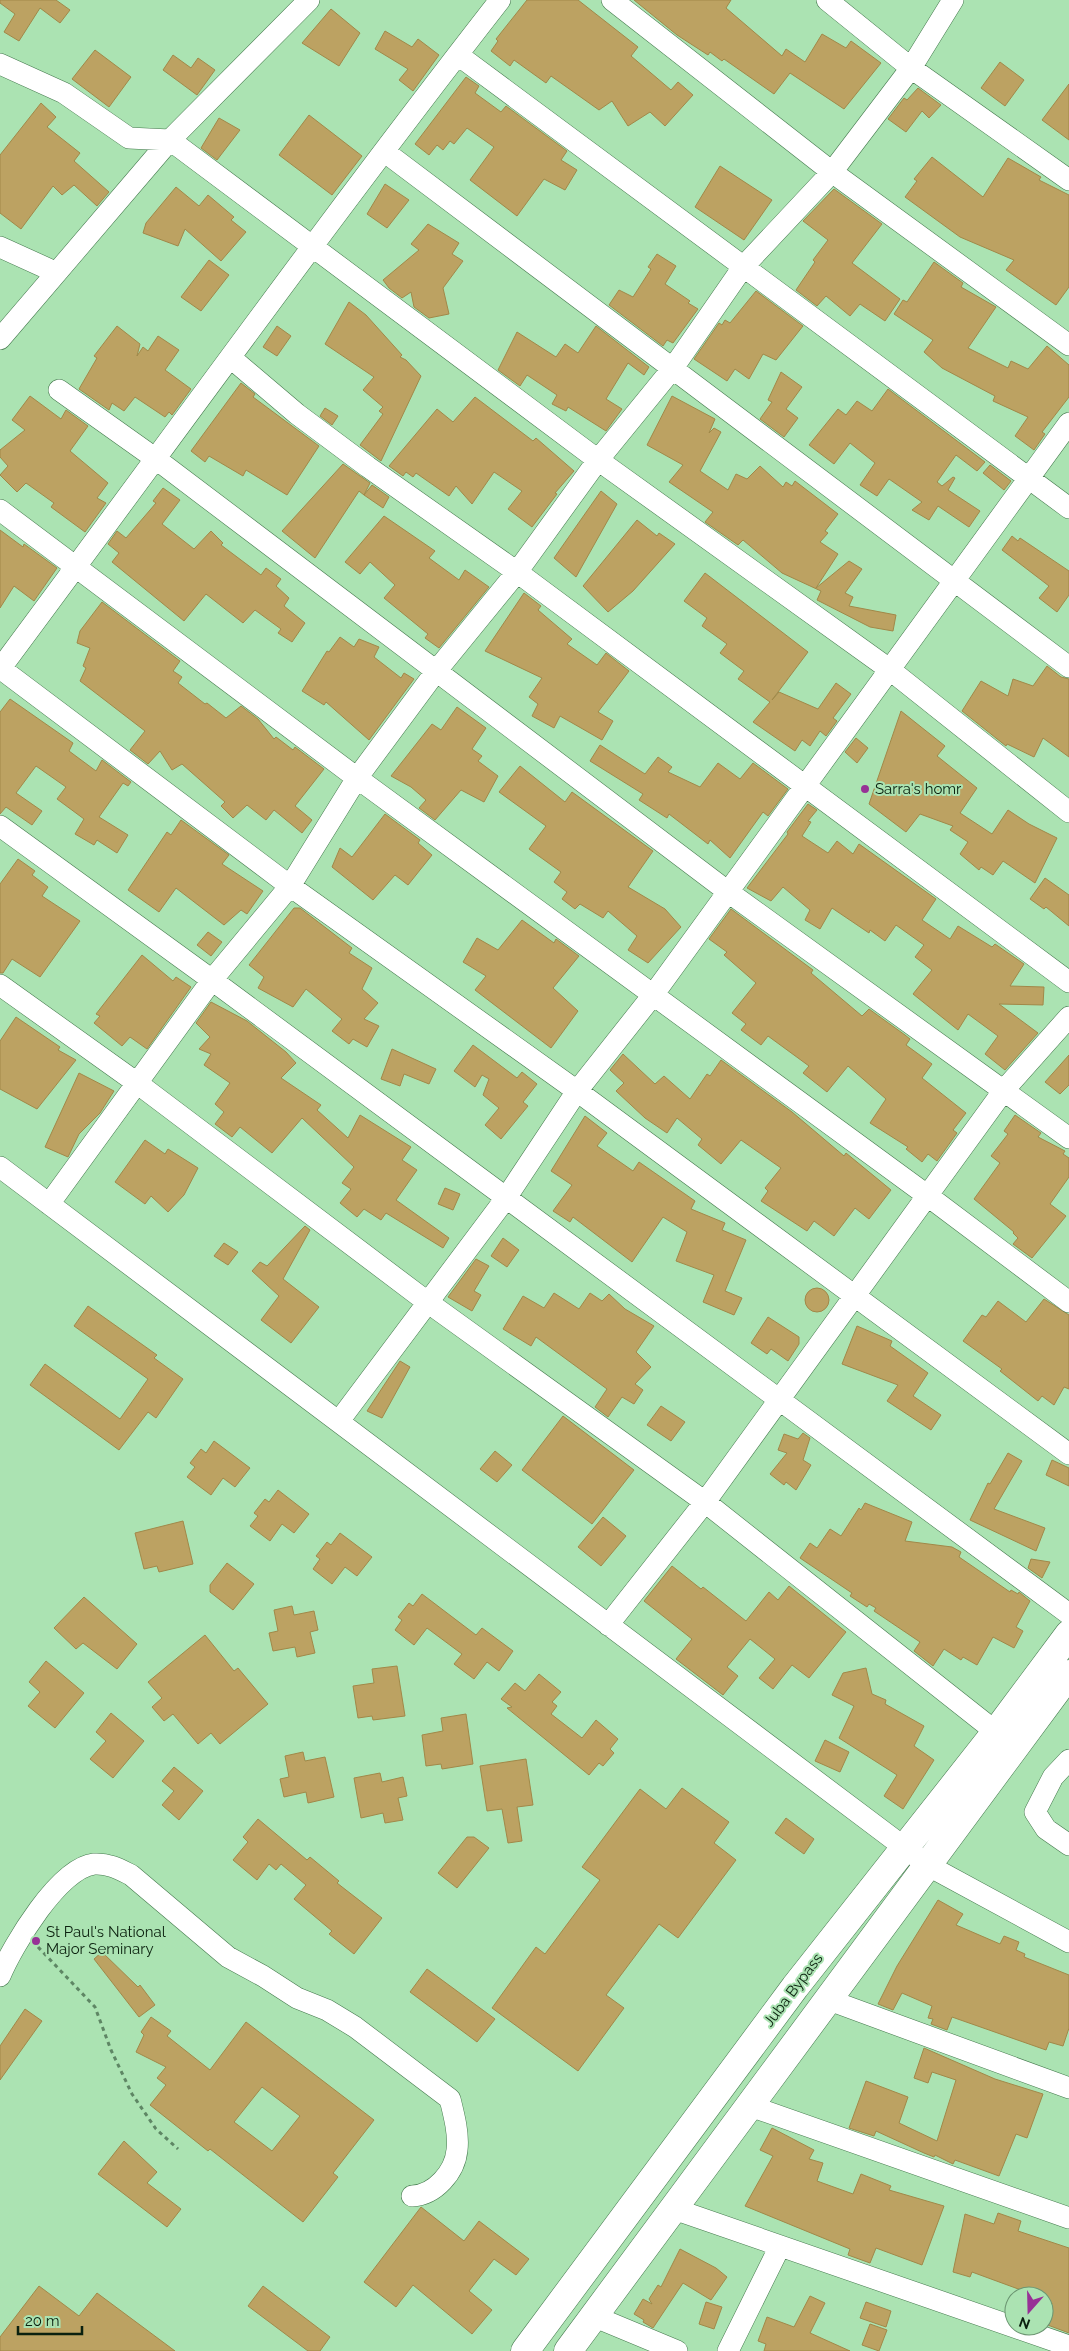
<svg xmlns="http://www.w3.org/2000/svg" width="1069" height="2351" viewBox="0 0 1069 2351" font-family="Raleway,sans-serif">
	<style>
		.building { fill: #bca262; stroke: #a18848; fill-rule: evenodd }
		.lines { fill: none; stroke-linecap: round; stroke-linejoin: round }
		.minor-casing { stroke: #44794d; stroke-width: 22 }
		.major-casing { stroke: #44794d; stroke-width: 29 }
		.path { stroke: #5e8664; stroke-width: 3; stroke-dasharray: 4 4; stroke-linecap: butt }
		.minor { stroke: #fff; stroke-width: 21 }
		.major { stroke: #fff; stroke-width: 28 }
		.poi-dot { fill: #973196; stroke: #abe3b2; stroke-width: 2 }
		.labels { text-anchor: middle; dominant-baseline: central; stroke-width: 4; stroke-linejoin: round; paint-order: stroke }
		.poi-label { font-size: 15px; fill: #0b210f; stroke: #abe3b2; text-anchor: start }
		.street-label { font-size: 15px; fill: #0b210f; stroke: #abe3b2 }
	</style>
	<rect width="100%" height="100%" fill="#abe3b2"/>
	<path class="building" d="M0,0H56L70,10L60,23L40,8L19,41L4,32L15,14L0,3Z
		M527,0H578L638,47L631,56L671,90L678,82L693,95L665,126L650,112L628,126L612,101L599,110L551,76L546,83L514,60L510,66L491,51L498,41L496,39Z
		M634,0H731L726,8L782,56L786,49L805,62L822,34L846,48L851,41L881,63L844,109L790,73L774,94L724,59L722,61L710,52L708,55L677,35Z
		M331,9L360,33L339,66L302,43Z
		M385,31L412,47L418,39L439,55L413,91L399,80L408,69L375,49Z
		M95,50L131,77L109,107L72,79Z
		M173,55L191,68L198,58L215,70L197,95L163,70Z
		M1000,62L1024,80L1005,106L981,88Z
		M466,77L479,86L475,93L501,112L506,106L567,151L561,160L577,170L565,190L544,179L517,216L470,180L494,147L467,128L454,144L450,141L443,150L437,145L429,155L415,144Z
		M1069,84V140L1042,120Z
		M918,88L941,105L929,118L922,111L906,132L888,119L904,98L907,100Z
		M41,103L56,117L47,127L80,153L74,161L109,192L97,206L74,185L62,195L53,186L21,229L0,213V155Z
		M309,115L362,156L332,195L279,155Z
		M219,118L240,130L217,160L201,148Z
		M932,157L983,197L1008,158L1041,177L1039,180L1069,195V287L1056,305L1006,270L1014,260L960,237L905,197L917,181L914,179Z
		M720,166L772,200L744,240L695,207Z
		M385,184L409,200L387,228L367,214Z
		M176,187L199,206L208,195L234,217L231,220L246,232L221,261L185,229L178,246L143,233L146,223Z
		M834,189L882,224L852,263L900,299L885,321L860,304L850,316L826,296L817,306L796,290L815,262L813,260L828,240L803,221Z
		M428,224L459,243L452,254L463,261L443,288L449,314L429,318L414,307L411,292L402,298L389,288L383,280L419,250L411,244Z
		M657,254L676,266L665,284L690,301L688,303L698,309L673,343L667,340L663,346L609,305L619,290L633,297L651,269L648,267Z
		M209,260L229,275L201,311L181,297Z
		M934,262L963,283L961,287L996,307L968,348L1008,368L1011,361L1028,369L1047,346L1069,365V397L1042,432L1045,434L1034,450L1015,436L1028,417L993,401L995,396L942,368L924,352L933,340L894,314L903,300L907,302Z
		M756,291L803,326L776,360L763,354L749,379L735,369L727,381L694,359L719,323L722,325L725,320L730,323Z
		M349,302L366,315L402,355L400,357L406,360L421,376L381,461L360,445L383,414L379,411L383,407L363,390L374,377L325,344Z
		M117,326L140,344L137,356L143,347L148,351L158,336L179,350L165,370L191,389L172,415L169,412L165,417L135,397L124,411L112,403L109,410L79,389L97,358L94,356Z
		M277,326L291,336L277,356L263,347Z
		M596,326L649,367L644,375L628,363L606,399L622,409L606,431L568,407L566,411L552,404L557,395L527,375L520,386L498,370L517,332L556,357L565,344L578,353Z
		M781,372L802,387L786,409L798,418L784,437L760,419L772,402L768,400Z
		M241,383L255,394L253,397L319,446L287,495L246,470L243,476L209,456L205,462L191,451Z
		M888,389L985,462L977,471L956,455L937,482L942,486L953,477L955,478L948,490L980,511L969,527L938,506L929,520L912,510L922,502L889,479L877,496L860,485L875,463L850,443L834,464L809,445L838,409L846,415L857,401L872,411Z
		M30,396L61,419L66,410L88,426L70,451L108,483L97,498L106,503L85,532L51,507L54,503L26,483L17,492L0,475L8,466L0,457V450L25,430L12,420Z
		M672,396L715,419L709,433L714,428L721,432L700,471L728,490L736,474L747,479L760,466L783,487L786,482L792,486L795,481L838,514L825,531L828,533L820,542L838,554L816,588L849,561L862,569L845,593L853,597L849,606L896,615L893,631L870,627L817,600L821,591L782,573L743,540L738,545L705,522L713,512L669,482L683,465L647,445Z
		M475,397L533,441L536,438L574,471L555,493L557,494L532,527L508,509L522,491L494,472L472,504L456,486L449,496L416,473L413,477L406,472L403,476L389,466L437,409L453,422Z
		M325,408L338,416L332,425L320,416Z
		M343,464L370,483L364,495L359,491L315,558L282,531Z
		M990,465L1011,481L1004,490L983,473Z
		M372,485L389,497L383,508L364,495Z
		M163,488L180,500L162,524L194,549L211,531L223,543L221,545L261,575L266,568L281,579L276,586L289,598L284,606L305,623L292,642L278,633L281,629L255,610L243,623L206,594L184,621L112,562L119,553L108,544L117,531L126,538L156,503L153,501Z
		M601,491L617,504L576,577L554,558Z
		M384,516L435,551L429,558L459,580L465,570L489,587L439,648L425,638L428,634L384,598L395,585L370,562L360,574L345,562Z
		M637,520L657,536L659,533L675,544L633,591L608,612L583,586Z
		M0,530L23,547L24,544L57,568L34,601L14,586L0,608Z
		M1012,536L1018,541L1020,538L1069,571V595L1057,612L1039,598L1049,586L1002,550Z
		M705,573L808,652L772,700L779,692L818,709L836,683L851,694L833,718L837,721L826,736L820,731L810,746L802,740L795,751L753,722L770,702L738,679L744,671L720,653L727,644L702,626L707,618L684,601Z
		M524,593L541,606L538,610L572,639L567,644L597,665L606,653L629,671L598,712L613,721L602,740L560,716L554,728L532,716L538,704L529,697L542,678L485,651Z
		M102,602L180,661L173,671L182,677L178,683L205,704L207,703L226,718L241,706L258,719L274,739L276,737L293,750L295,747L324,769L295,806L312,820L302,833L274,810L266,820L247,805L233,818L221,806L225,802L182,764L172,770L160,751L148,764L130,750L145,731L80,681L86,668L83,666L90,648L77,643L80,631Z
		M340,637L354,647L359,639L379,647L374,657L401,678L404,673L414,679L369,740L326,702L324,705L302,691L327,651L329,652Z
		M1047,666L1061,677L1069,679V757L1043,738L1034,757L1007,744L1006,746L962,711L981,681L1008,696L1013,679L1033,686Z
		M10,699L73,743L69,751L96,771L102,760L131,782L128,786L123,783L99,817L128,835L117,853L97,840L94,845L75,834L84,819L57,799L66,787L36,766L16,793L42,811L32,825L6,807L0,814V712Z
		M457,707L486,728L472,749L482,756L478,761L498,776L484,802L461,790L435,820L419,808L426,800L411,787L391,776L432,724L441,730Z
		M901,711L945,746L937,756L977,788L960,813L992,834L1008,810L1029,824L1057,838L1035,883L1003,861L993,875L981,867L979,870L960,854L968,842L950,830L953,826L920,814L906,832L869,804Z
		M856,738L868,748L857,763L845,752Z
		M600,745L645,774L658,757L672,767L668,772L700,787L718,763L740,779L753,763L788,789L768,816L763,812L730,858L710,840L708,844L669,814L667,818L639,800L643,794L590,761Z
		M520,766L565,802L572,792L653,851L628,887L665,909L681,927L648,963L628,950L637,936L608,911L603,918L580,904L575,909L562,899L567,892L554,882L561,872L529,849L546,826L499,792Z
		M808,804L817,810L808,821L811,822L802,836L828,853L837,841L853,854L859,844L936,899L922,920L950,939L958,926L992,947L995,944L1024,964L1010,986L1044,987L1043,1005L999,1004L1038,1033L1005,1070L985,1054L998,1036L968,1014L958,1030L913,994L932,970L915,957L924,945L896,925L885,941L870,930L869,933L832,908L820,929L805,920L810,910L783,887L771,901L747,888L788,834L787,832Z
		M385,814L420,840L418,843L432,855L408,885L395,875L373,900L332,867L340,848L352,857Z
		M181,820L229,855L222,864L263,891L247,914L241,910L224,925L176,888L159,912L128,890L167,832L171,835Z
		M18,859L35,871L32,875L48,887L42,896L80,921L40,977L12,959L3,973H0V884Z
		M1045,878L1069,895V926L1046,907L1044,909L1030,899Z
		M294,908H300L352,948L349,953L372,968L362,989L378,1003L364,1019L379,1026L367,1047L353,1039L349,1044L332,1031L342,1019L306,989L293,1007L258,988L264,977L249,965Z
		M731,909L813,970L811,973L862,1016L869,1009L905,1035L910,1039L906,1045L932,1064L922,1078L966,1113L953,1130L957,1133L937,1161L928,1154L922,1162L906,1149L908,1147L870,1123L886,1099L848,1066L827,1092L803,1073L809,1066L768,1036L761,1045L741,1030L746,1024L732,1013L756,983L724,955L727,952L709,939Z
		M522,920L554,943L556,939L579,956L553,988L578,1011L551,1048L475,990L486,976L463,962L477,938L498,950Z
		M208,932L222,942L211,956L197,945Z
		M142,955L173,981L176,977L191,987L147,1049L130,1037L122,1046L94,1023L100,1016L96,1014Z
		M211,1002L247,1021L286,1052L296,1063L281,1078L321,1105L317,1110L348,1138L360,1115L411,1147L402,1160L417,1170L396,1200L449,1238L443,1248L386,1213L381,1220L364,1209L357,1217L340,1203L351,1189L342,1183L354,1167L302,1118L272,1153L240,1127L232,1137L215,1124L224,1112L215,1104L230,1083L204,1065L211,1054L199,1049L210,1037L196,1023Z
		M16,1017L60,1047L58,1050L76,1060L37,1109L0,1089V1041Z
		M473,1045L517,1078L522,1072L537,1084L523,1102L528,1106L501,1139L485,1125L499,1108L483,1095L489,1079L482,1075L475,1087L454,1071Z
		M392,1049L436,1069L429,1084L404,1074L400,1086L381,1079Z
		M623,1054L655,1084L664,1076L690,1099L707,1074L710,1076L721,1060L792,1112L844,1156L846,1153L891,1190L869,1219L855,1208L834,1236L814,1221L807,1231L761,1201L768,1191L765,1188L781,1168L741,1140L721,1164L698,1145L702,1139L677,1118L667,1133L645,1118L616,1091L624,1083L610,1070Z
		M1069,1055V1085L1060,1094L1045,1082Z
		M79,1073L114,1091L100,1113L79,1134L68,1157L45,1147Z
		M1015,1115L1041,1133L1038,1137L1065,1151L1063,1154L1069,1158V1177L1050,1204L1066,1216L1032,1258L1013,1244L1018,1238L1013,1233L1014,1232L974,1199L1000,1163L991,1156L1008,1134L1004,1131Z
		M585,1116L607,1133L597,1146L633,1171L639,1162L695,1201L691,1209L725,1223L722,1230L746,1240L725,1291L742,1298L734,1315L703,1302L714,1275L676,1261L687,1232L663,1217L632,1262L573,1217L570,1222L553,1211L572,1185L551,1171Z
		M145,1140L165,1154L168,1149L198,1168L184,1195L168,1212L151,1196L145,1204L115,1182Z
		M445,1188L460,1194L453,1210L438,1204Z
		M305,1226L310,1230L283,1279L319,1307L291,1343L261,1320L279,1296L252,1271L260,1262L267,1266Z
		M503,1238L519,1250L507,1267L491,1256Z
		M224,1243L238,1252L228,1265L214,1256Z
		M476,1259L489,1266L474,1291L481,1295L472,1311L448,1297Z
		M805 1300a12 12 0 1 1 24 0a12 12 0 1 1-24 0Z
		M554,1293L579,1309L590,1293L602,1301L609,1294L625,1309L654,1326L636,1352L651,1367L635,1384L643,1390L634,1404L622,1397L608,1417L595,1407L607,1389L536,1337L531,1346L503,1329L523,1296L544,1308Z
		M1044,1299L1069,1315V1389L1064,1387L1054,1405L1042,1396L1038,1401L1000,1371L1002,1369L963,1341L982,1315L986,1317L998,1301L1026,1322Z
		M88,1306L157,1355L154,1358L183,1379L156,1418L148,1412L119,1450L30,1385L45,1364L120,1419L148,1379L74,1326Z
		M768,1317L799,1337V1344L788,1361L771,1349L767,1354L751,1343Z
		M857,1326L892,1341L890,1346L928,1373L913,1396L941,1415L931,1430L887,1401L898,1385L842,1364Z
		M400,1361L410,1367L382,1418L367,1411Z
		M661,1406L685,1422L671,1441L647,1425Z
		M563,1416L634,1470L592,1524L522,1470Z
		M803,1433L810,1438L803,1460L811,1465L796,1490L786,1482L784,1485L770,1474L787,1453L778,1450L784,1434L798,1439Z
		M214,1441L250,1468L235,1487L223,1478L211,1495L187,1477L195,1467L190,1463L201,1449L206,1453Z
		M495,1451L512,1465L497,1482L480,1469Z
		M1008,1453L1022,1461L994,1509L1045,1528L1036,1551L970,1520L988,1483L990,1484Z
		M1052,1460L1069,1468V1486L1046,1475Z
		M278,1490L309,1514L294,1533L282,1524L270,1541L250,1526L258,1516L254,1513L265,1499L269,1502Z
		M865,1503L912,1522L905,1541L952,1547L961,1552L959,1557L1010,1592L1011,1590L1018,1594L1019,1592L1030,1601L1016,1627L1023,1631L1014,1648L993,1637L977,1665L963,1657L961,1660L944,1649L933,1666L914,1651L920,1642L874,1611L876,1608L869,1604L867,1607L850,1596L852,1593L800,1558L810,1543L817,1548L830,1529L841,1536L859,1508L861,1510Z
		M603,1517L626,1536L601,1566L578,1547Z
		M183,1521L193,1564L159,1572L157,1566L144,1569L135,1533Z
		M340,1533L372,1557L357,1576L345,1567L332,1584L313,1569L320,1559L316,1556L327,1542L331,1545Z
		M1031,1559L1050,1562L1042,1578L1028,1568Z
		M227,1563L254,1584L233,1610L210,1592V1585Z
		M672,1566L701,1589L703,1587L746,1621L769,1592L778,1600L789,1586L846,1632L809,1678L792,1665L773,1689L759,1678L775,1659L750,1639L727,1667L738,1676L723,1695L676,1659L692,1639L644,1601Z
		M422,1594L476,1635L482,1628L513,1651L499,1671L487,1662L474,1679L454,1664L462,1654L427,1628L414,1645L395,1630L402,1620L398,1617L409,1603L413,1606Z
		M84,1597L137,1644L117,1669L83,1643L76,1649L54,1628Z
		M292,1606L294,1615L314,1611L318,1630L310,1632L315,1653L297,1657L295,1647L273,1651L269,1633L278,1631L274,1610Z
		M205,1635L234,1671L238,1668L268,1704L220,1744L211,1733L198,1744L173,1714L164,1721L152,1707L162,1698L148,1682Z
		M46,1661L84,1693L55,1728L28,1706L40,1692L29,1682Z
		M397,1666L405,1716L373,1720L372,1716L358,1718L353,1686L374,1683L372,1669Z
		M866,1668L872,1694L886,1700L885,1704L924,1726L914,1746L934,1760L903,1809L884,1796L897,1775L839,1738L854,1706L832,1695L843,1673Z
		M539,1674L561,1692L552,1702L557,1706L551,1714L582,1738L596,1720L618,1739L610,1749L614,1753L603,1766L599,1763L589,1775L507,1708L512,1707L501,1699L515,1683L525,1691Z
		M111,1713L144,1741L113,1778L90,1759L106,1741L96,1732Z
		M466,1714L473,1764L442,1769L441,1764L426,1766L422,1735L443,1731L441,1718Z
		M825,1740L849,1752L840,1772L815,1761Z
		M303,1752L305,1761L325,1757L334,1797L308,1803L306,1792L284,1797L280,1779L289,1777L285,1756Z
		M526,1759L533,1805L517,1807L522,1841L508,1843L502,1809L487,1811L480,1766Z
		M174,1767L203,1791L179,1820L162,1805L174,1791L162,1781Z
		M380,1773L382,1782L403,1777L407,1796L398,1798L403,1820L385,1823L383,1813L361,1818L354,1778Z
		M682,1788L729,1822L714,1843L736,1860L678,1938L659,1924L606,1995L624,2008L578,2071L492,2008L536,1947L545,1954L600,1880L582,1867L640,1789L666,1809Z
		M786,1818L814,1839L804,1854L775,1833Z
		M258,1819L307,1860L310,1857L339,1881L337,1883L382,1918L354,1954L329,1934L332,1931L294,1899L306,1885L281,1864L276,1870L269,1864L257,1880L233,1860L248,1842L243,1837Z
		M467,1837H474L489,1848L457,1888L438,1873Z
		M938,1900L963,1914L956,1925L1000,1944L1004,1936L1019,1942L1016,1950L1025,1954L1024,1957L1069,1975V2028L1063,2046L1049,2042L1046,2050L952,2017L947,2030L931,2024L933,2019L928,2018L932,2006L902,1993L893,2010L878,2004L897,1966Z
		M102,1952L138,1987L140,1985L155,2005L139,2017L94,1959Z
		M427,1969L495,2019L477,2042L410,1992Z
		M25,2009L42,2021L0,2080V2046Z
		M151,2017L171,2031L167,2036L210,2070L246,2022L374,2120L333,2173L338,2177L303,2222L210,2149L208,2151L150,2105L166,2085L157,2078L166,2067L136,2052L144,2035L141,2032ZM262,2087L300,2116L272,2151L234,2122Z
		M924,2048L995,2079L1043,2094L1027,2138L1016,2134L999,2176L955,2160L953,2164L935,2155L934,2157L924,2153L876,2131L874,2136L849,2128L866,2081L908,2097L899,2123L937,2141L956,2080L932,2072L928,2083L914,2078Z
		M772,2128L814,2150L809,2159L823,2163L817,2181L853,2194L861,2174L891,2186L889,2190L944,2206L922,2265L876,2248L870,2263L848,2255L850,2249L745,2206L773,2156L760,2150Z
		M124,2141L157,2172L147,2183L181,2209L167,2227L98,2174Z
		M421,2207L464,2241L479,2221L529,2259L516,2275L494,2259L469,2291L492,2310L472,2334L413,2285L396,2307L364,2282Z
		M998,2213L1021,2221L1018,2231L1069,2248V2333L1045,2324L1052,2303L1044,2300V2296H1019L1021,2290L972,2272L970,2277L953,2272L965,2214L994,2224Z
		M680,2249L716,2268L727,2277L711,2300L683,2283L653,2328L643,2322L644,2320L634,2314L643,2299L652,2304L649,2299L658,2285L661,2287Z
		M39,2286L79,2316L97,2293L175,2351H0V2337Z
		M263,2286L330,2337L320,2351H308L248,2306Z
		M810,2296L825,2303L810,2333L850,2351H764L766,2344L758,2341L767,2317L794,2327Z
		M706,2302L722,2307L714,2329L699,2324Z
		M866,2302L891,2311L886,2327L860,2318Z
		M870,2324L887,2330L879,2351L862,2345Z"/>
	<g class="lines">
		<defs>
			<path id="minor" d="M612,0L832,172L1069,345
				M827,0L911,68L1069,180
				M458,55L1069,508
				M0,64L64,93L129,138L170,140L598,460L889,669L1069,812
				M385,152L1069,667
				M0,247L55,272
				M0,339L170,140L309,0
				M231,358L297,414L368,467L517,572L1069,982
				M59,390L156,459L727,891L1069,1138
				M0,510L357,778L928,1196L1069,1302
				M0,668L290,886L577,1091L1069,1454
				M0,669C166,446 329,219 500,0
				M0,826L212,980L1069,1614
				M0,985L137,1083L426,1301L705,1502L996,1732
				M0,1167L929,1866L1069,1942
				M49,1204L212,980L290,886L357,778L437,670L517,572L598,460L673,368L743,267L832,172L911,68L953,0
				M339,1421L506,1198L577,1091L653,995L1069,423
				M608,1625L705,1502L1004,1090L1069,1017
				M1069,1760L1053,1777L1035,1812L1046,1829L1069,1845
				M0,1976C13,1945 59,1868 94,1864C108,1863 119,1869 131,1875L228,1957L263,1976L297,1998L327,2010L355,2027L450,2099C454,2115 459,2134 457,2150C455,2172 435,2195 412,2196
				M829,2000L1069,2088
				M750,2106L1069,2218
				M674,2209L1069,2346
				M593,2316L677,2351
				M728,2351L780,2246"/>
			<path id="major" d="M525,2351L795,1987L996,1732L1069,1634
				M568,2351L1069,1674"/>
		</defs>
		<use href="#minor" class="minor-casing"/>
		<use href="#major" class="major-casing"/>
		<path class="path" d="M38,1947L95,2007L111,2050L132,2094L156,2129L178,2149"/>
		<use href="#minor" class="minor"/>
		<use href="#major" class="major"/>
	</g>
	<g class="poi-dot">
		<circle cx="865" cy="789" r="5"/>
		<circle cx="36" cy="1941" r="5"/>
	</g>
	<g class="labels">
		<g class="poi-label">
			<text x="875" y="789">Sarra's homr</text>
			<text x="46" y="1932">St Paul's National<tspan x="46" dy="17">Major Seminary</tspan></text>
		</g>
		<g class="street-label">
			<text transform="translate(793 1990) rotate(-53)">Juba Bypass</text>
		</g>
	</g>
	<g transform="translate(1029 2311) rotate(200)"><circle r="24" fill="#abe3b2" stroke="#6b9571"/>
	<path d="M0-4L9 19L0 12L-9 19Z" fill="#973196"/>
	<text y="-8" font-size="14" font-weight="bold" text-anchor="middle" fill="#0b210f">N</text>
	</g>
	<path d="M18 2326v8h64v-8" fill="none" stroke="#0b210f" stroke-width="2.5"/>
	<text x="25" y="2326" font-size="15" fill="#0b210f" stroke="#abe3b2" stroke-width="4" paint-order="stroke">20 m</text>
</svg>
